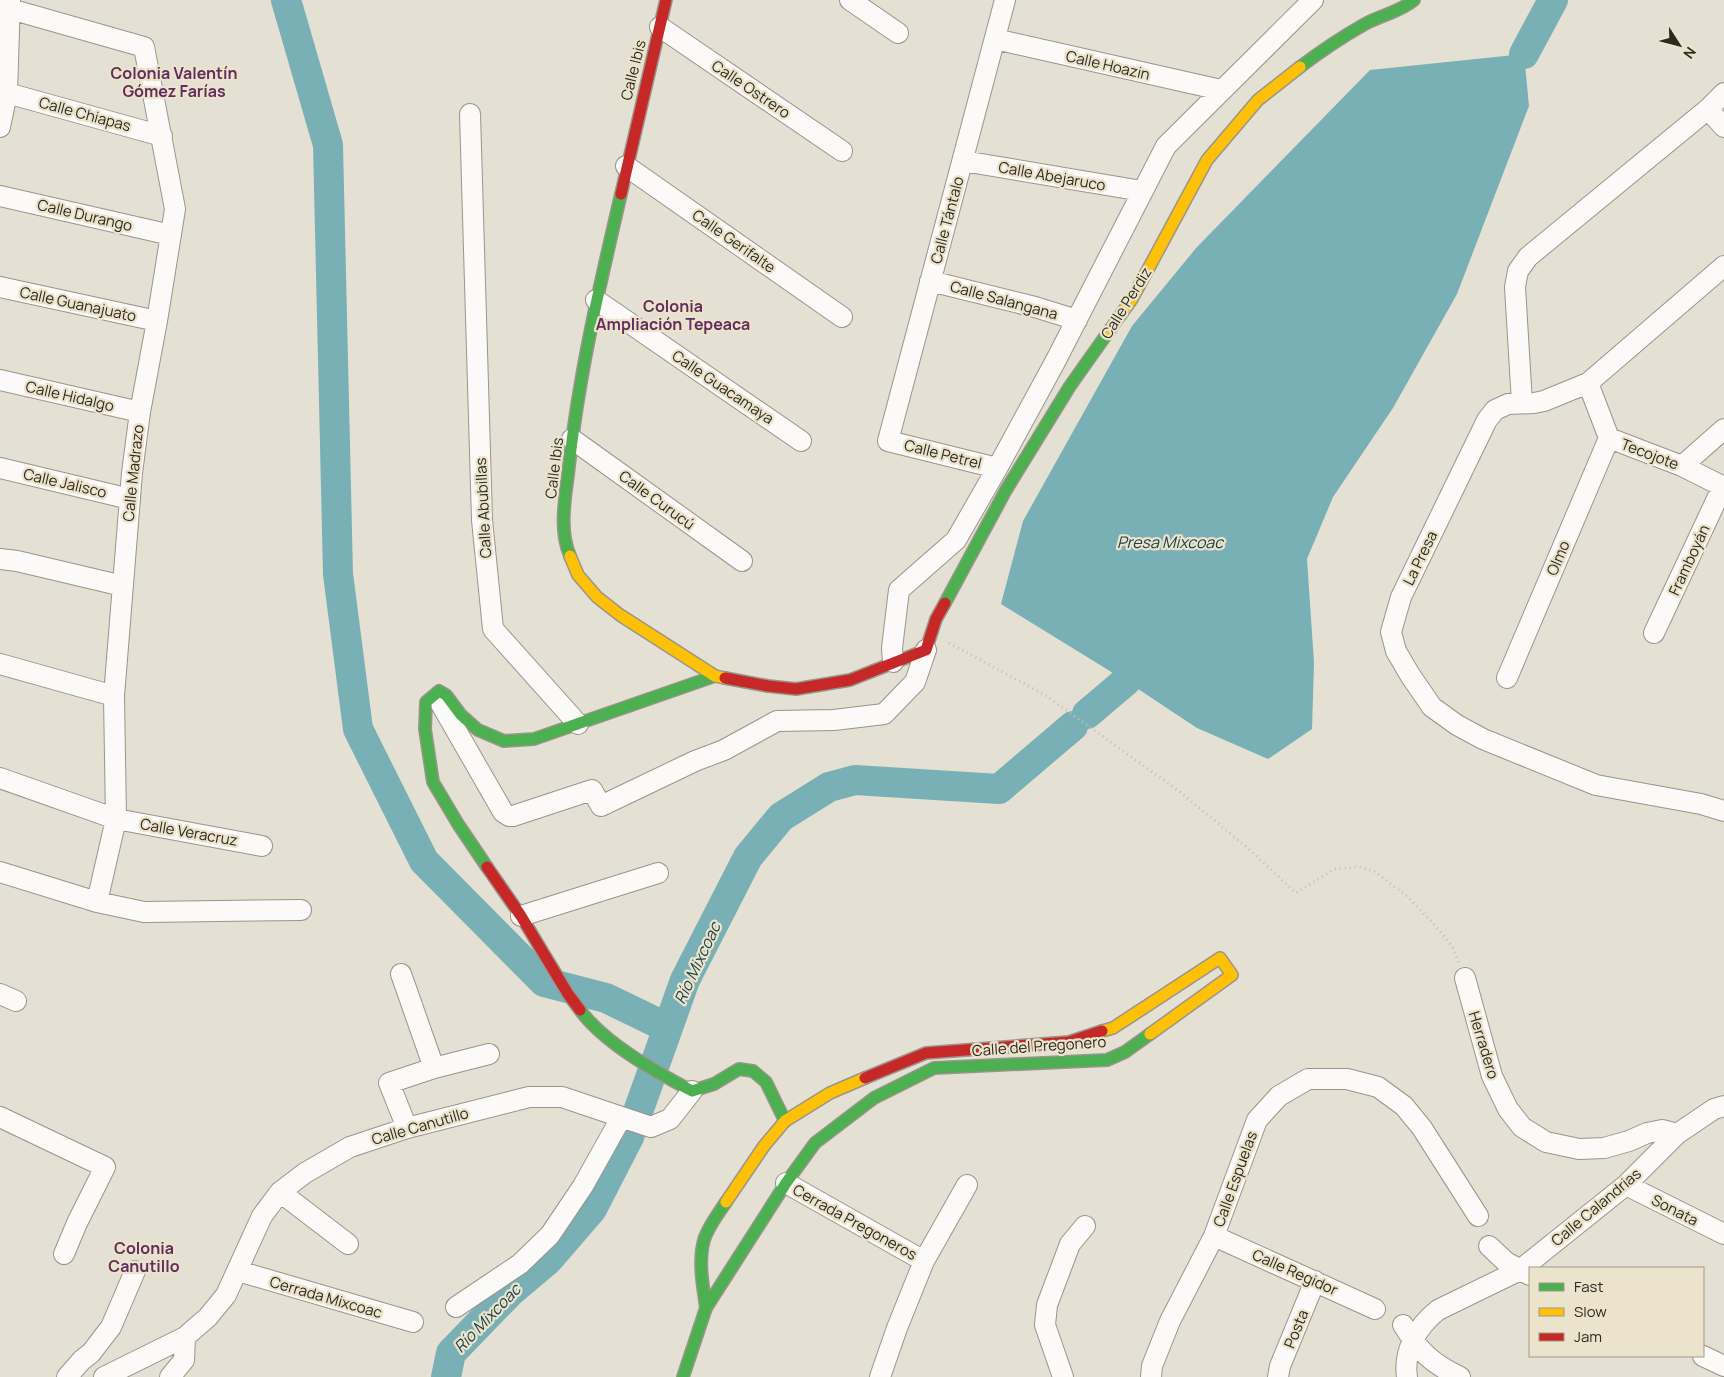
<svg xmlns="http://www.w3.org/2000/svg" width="1724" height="1377" viewBox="0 0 1724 1377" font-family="Manrope,sans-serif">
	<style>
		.water { fill: #79b0b6 }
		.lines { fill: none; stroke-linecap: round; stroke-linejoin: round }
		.river { stroke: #79b0b6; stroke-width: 30 }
		.street-casing { stroke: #98958b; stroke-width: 22 }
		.fast-casing { stroke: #98958b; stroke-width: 14 }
		.slow-casing { stroke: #98958b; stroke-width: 14 }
		.jam-casing { stroke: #98958b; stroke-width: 14 }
		.path { stroke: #c2c0bc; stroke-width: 3; stroke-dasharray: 1 4; stroke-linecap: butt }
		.street { stroke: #fbfaf8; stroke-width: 20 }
		.fast { stroke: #4caf50; stroke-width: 11 }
		.slow { stroke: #ffc107; stroke-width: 11 }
		.jam { stroke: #c62828; stroke-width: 11 }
		.labels { text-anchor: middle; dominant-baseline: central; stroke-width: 4.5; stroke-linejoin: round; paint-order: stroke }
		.street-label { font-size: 15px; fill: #2c2920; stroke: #ebe3cc }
		.neighbourhood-label { font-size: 16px; font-weight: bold; fill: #612d5c; stroke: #ebe3cc }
		.water-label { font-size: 16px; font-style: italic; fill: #1b4148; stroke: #ebe3cc }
	</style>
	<rect width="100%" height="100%" fill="#e4e0d3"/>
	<path class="water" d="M1524,54L1529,106L1457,294L1393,408L1333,497L1307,559L1314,663L1312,729L1268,759L1197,728L1126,681L1001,604L1023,521L1132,326L1197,247L1370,70Z"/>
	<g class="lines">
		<path class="river" d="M286,0L328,145L338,574L358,729L424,861L544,982L606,998L668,1028
			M1524,54L1553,0
			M1087,714L1126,681
			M446,1377L451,1353L510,1292L548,1260L592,1209L629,1137L685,980L748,857L781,817L829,787L855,780L999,789L1073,726"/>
		<defs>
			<path id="street" d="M850,0L898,33
				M10,9L144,47L175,209L157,321L140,412L132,473L114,696L116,819L97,902
				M660,27L842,151
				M995,39L1221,90
				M7,93L162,136
				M1708,109L1724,127
				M470,114L482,520L493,629L578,724
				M0,127L7,93L10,0
				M963,161L1142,191
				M626,166L842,317
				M0,196L171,235
				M1724,266L1588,383L1544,401L1534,403L1508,404L1495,410L1487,420L1401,597L1391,632L1396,651L1410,675L1432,707L1457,725L1483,739L1596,785L1701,804L1724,811
				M930,281L1035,307L1077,320
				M0,287L157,321
				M596,300L801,441
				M0,380L140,412
				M1588,383L1609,438L1682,466L1724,487
				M1522,403L1515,287L1518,271L1528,257L1708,109L1724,93
				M572,439L742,561
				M1682,466L1724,429
				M0,468L130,499
				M997,468L888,441L1005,0
				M0,559L17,561L123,586
				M1654,633L1723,486
				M893,662L892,648L899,590L956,540L999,465L1055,362L1166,146L1313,0
				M0,664L114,696
				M1507,678L1609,438
				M441,704L503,812L509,816H513L592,790L601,806L695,761L724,750L777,721L834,720L884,714L915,682L926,650
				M0,778L116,819L262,846
				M0,872L97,902L144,912L301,910
				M521,916L658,873
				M401,974L434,1068
				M1465,978L1492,1076L1508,1109L1522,1127L1546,1142L1579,1149L1604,1148L1629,1141L1647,1133L1662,1130L1677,1134
				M0,994L16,1001
				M0,1117L105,1167L77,1223L64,1254
				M407,1128L389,1083L434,1068L489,1054
				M786,1183L924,1261
				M1626,1185L1724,1234
				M280,1192L348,1244
				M1214,1236L1375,1309
				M1489,1246L1506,1262L1530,1275
				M238,1271L413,1322
				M456,1307L520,1264L550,1235L583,1186L621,1118
				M1403,1325C1420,1352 1431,1363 1460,1377
				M1703,1356L1724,1366
				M67,1377L82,1360L91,1353L111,1327L135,1271
				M104,1377L185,1337L208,1317L226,1295L262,1216L280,1192L305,1173L350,1147L407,1128L529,1097H562L651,1127L670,1119L692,1091
				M170,1377L184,1360L185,1337
				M880,1377L897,1328L924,1261L967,1185
				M1063,1377L1045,1325L1047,1305L1070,1244L1085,1226
				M1151,1377L1152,1366L1170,1321L1214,1236L1257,1120L1279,1096L1308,1079H1347L1378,1087L1404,1106L1422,1128L1478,1216
				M1278,1377L1280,1366L1315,1281
				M1407,1377C1403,1350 1418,1326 1438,1310L1520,1270L1626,1185L1677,1134L1714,1109L1724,1106"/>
			<path id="fast" d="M1300,67C1321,51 1342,37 1365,24C1381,15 1400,12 1414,0
				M570,556C558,528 566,495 569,466C579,374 600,284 621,194
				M945,603L1006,490L1070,386L1109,331
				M487,867L458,824L433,782L425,729L426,702L439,691L446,695L461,715L478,730L504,741L534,739L715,676
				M580,1010C604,1043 656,1072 692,1091L714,1084L739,1069L753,1071L766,1082L785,1121
				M706,1308C703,1286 698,1262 704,1240C708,1227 718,1214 726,1202
				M683,1377L706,1308L786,1183L815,1143L874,1098L934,1068L1107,1060L1125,1052L1150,1034"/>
			<path id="slow" d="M1109,331L1132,299L1207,160L1258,100L1300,67
				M570,556L578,575L597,597L620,615L715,676L725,678
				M1102,1031L1113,1028L1220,958L1232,975L1150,1034
				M726,1202L764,1146L785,1121L830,1093L865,1078"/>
			<path id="jam" d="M621,194L666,0
				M725,678L768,686L796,689L850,680L926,650L936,619L945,603
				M487,867L521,916L568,994L580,1010
				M865,1078L926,1053L1069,1042L1102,1031"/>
		</defs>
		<use href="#street" class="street-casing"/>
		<use href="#fast" class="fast-casing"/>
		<use href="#slow" class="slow-casing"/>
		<use href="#jam" class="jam-casing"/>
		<path class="path" d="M949,643L1045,695L1180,792L1250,850L1296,893L1334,869L1357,867L1374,871L1409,898L1441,932L1453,948L1459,963"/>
		<use href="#street" class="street"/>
		<use href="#fast" class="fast"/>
		<use href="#slow" class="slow"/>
		<use href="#jam" class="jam"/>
	</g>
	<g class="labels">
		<g class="street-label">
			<text transform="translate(1108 65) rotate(13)">Calle Hoazin</text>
			<text transform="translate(633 70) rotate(-76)">Calle Ibis</text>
			<text transform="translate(751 89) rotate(34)">Calle Ostrero</text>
			<text transform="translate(85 114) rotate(15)">Calle Chiapas</text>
			<text transform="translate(1052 176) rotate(10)">Calle Abejaruco</text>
			<text transform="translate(85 215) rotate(13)">Calle Durango</text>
			<text transform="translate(947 220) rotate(-75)">Calle Tántalo</text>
			<text transform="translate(734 241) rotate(35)">Calle Gerifalte</text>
			<text transform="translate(1004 300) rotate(15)">Calle Salangana</text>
			<text transform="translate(1126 303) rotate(-58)">Calle Perdiz</text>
			<text transform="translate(78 304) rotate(12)">Calle Guanajuato</text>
			<text transform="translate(723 387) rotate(34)">Calle Guacamaya</text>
			<text transform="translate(70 396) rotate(13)">Calle Hidalgo</text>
			<text transform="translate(943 454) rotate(14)">Calle Petrel</text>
			<text transform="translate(1650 454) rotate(21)">Tecojote</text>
			<text transform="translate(554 468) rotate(-83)">Calle Ibis</text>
			<text transform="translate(133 473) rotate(-84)">Calle Madrazo</text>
			<text transform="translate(65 483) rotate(13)">Calle Jalisco</text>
			<text transform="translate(657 500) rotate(36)">Calle Curucú</text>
			<text transform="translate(483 508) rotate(-93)">Calle Abubillas</text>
			<text transform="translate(1420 558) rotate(-64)">La Presa</text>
			<text transform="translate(1558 558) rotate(-67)">Olmo</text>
			<text transform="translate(1689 560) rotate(-65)">Framboyán</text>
			<text transform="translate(189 832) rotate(10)">Calle Veracruz</text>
			<text transform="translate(1484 1045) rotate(73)">Herradero</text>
			<text transform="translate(1039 1046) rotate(-4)">Calle del Pregonero</text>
			<text transform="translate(420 1126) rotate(-16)">Calle Canutillo</text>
			<text transform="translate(1235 1179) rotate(-70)">Calle Espuelas</text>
			<text transform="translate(1596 1207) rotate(-40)">Calle Calandrias</text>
			<text transform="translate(1675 1210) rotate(27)">Sonata</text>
			<text transform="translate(855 1222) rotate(29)">Cerrada Pregoneros</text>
			<text transform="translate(1295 1272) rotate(24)">Calle Regidor</text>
			<text transform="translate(326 1297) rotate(16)">Cerrada Mixcoac</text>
			<text transform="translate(1296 1329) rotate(-68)">Posta</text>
		</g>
		<g class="neighbourhood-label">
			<text x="174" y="73">Colonia Valentín<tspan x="174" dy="18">Gómez Farías</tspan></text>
			<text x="673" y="306">Colonia<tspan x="673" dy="18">Ampliación Tepeaca</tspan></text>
			<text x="144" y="1248">Colonia<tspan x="144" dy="18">Canutillo</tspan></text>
		</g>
		<g class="water-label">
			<text x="1170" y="542">Presa Mixcoac</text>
			<text transform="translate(697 963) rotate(-65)">Río Mixcoac</text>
			<text transform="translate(487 1318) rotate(-46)">Río Mixcoac</text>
		</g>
	</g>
	<rect x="1529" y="1267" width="175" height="90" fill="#ebe3cc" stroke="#9f9987"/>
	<rect x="1539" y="1283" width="25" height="8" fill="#4caf50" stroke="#9f9987"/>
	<text x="1574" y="1292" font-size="15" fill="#2c2920">Fast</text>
	<rect x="1539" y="1308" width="25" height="8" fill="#ffc107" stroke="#9f9987"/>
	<text x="1574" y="1317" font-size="15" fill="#2c2920">Slow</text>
	<rect x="1539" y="1333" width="25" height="8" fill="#c62828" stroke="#9f9987"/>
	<text x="1574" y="1342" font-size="15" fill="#2c2920">Jam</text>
	<g transform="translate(1679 45) rotate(126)" stroke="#ebe3cc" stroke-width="4" paint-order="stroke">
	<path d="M0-4L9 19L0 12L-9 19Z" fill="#2c2920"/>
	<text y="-8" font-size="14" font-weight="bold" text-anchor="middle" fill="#2c2920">N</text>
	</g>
</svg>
